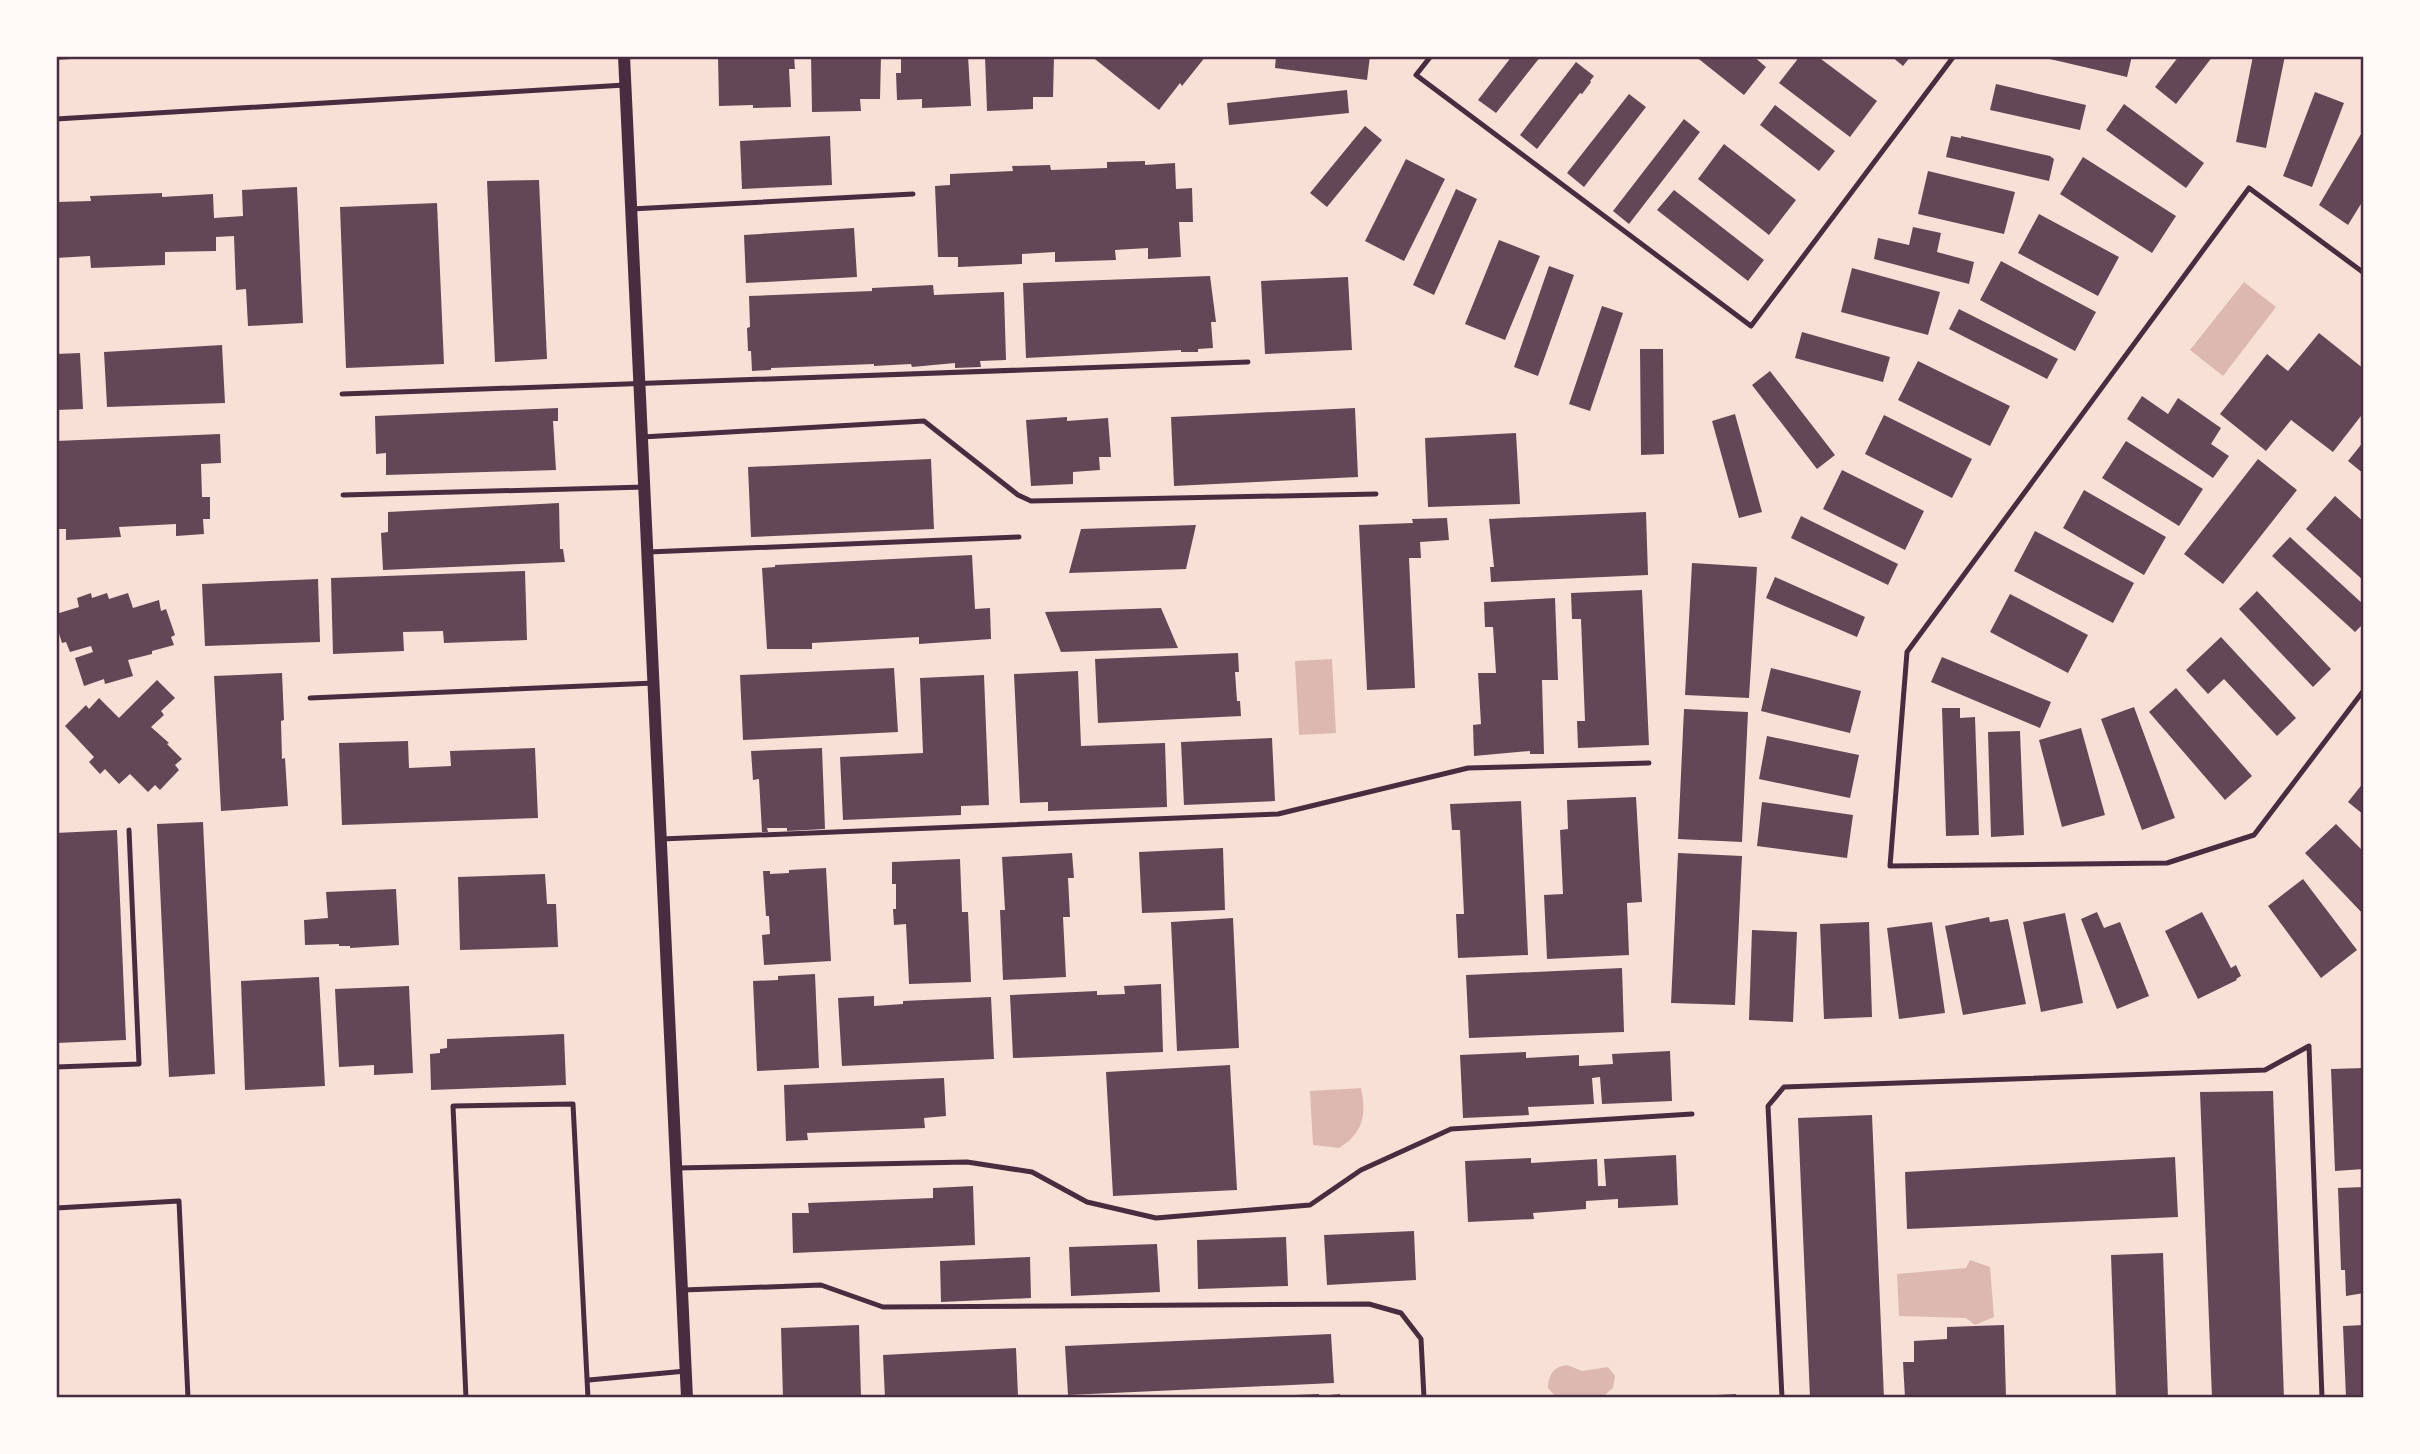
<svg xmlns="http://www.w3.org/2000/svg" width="2420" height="1454" viewBox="0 0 2420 1454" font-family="'Sofia Sans Condensed',sans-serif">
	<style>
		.water { fill: #dcb8b0 }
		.building { fill: #644757 }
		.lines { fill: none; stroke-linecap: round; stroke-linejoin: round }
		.service { stroke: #4a2c40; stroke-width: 5 }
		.tertiary { stroke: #4a2c40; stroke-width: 12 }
		.neatline { fill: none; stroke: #4a2c40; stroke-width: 2.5 }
	</style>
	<rect width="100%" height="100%" fill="#f7e1d7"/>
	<path class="water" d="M2244,282L2276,307L2223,376L2190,350Z
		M1332,659L1336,733L1299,735L1295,661Z
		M1361,1088C1367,1115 1363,1133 1339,1148L1313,1145L1310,1091Z
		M1970,1260L1990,1267L1994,1317L1975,1325L1966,1318L1899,1316L1897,1274L1966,1268Z
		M1567,1365L1582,1371L1608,1367L1615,1376L1613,1388L1601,1398H1557L1548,1388C1549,1374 1553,1367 1567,1365Z"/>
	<path class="building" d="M56,56H86V58L56,60Z
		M718,56H794L795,69H789L791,107L753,108V105L719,106Z
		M811,56H881L880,99H860L861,111L812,112Z
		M901,56H968L971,106L922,108V99L897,100L896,73H901Z
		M985,56H1054L1053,97H1033V109L987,111Z
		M1091,56H1206L1182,86L1180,83L1159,110Z
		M1276,56H1370L1367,80L1275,68Z
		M1512,56H1541L1496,113L1478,100Z
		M1695,56H1753L1766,67L1744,95Z
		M1800,56H1817L1877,101L1850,137L1779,83Z
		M1891,56H1911L1903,66Z
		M2037,56H2132L2127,77Z
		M2179,56H2213L2176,104L2155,87Z
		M2253,56H2285L2266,148L2236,142Z
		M1576,62L1594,76L1590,81L1591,82L1582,94L1580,93L1537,149L1520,135Z
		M1996,84L2086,105L2080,130L1990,110Z
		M1347,90L1349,113L1229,125L1227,103Z
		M2315,92L2344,103L2312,187L2283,176Z
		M1629,94L1646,107L1584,187L1567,173Z
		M2124,104L2204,163L2186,188L2106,130Z
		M1775,105L1835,151L1819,171L1760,125Z
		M1684,119L1700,132L1629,224L1613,211Z
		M1365,126L1382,140L1327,207L1310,193Z
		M2364,129V199L2348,225L2319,205Z
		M830,136L832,185L742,189L740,141Z
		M1951,136L1961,138V136L2050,156L2054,159L2049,181L1946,157Z
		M1724,144L1796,200L1769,235L1698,179Z
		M2083,157L2176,216L2152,253L2060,194Z
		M1406,159L1445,179L1404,261L1365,241Z
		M1145,161V165L1175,163L1176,189L1192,188L1193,222H1179L1181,257L1148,259V248L1115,250L1116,260L1055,262V252L1022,254V264L958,267V257H938L935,186L950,185V174L1013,171L1012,166L1050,165L1051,170L1107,168V162Z
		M1928,171L2015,192L2004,234L1918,214Z
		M539,180L547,359L495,362L487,181Z
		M297,187L303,323L248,326L246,289L236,290L234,236L216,237V251L165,252V265L91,268L90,256L56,258V202L91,201L90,196L162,193V197L213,194L214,218L243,216L242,190Z
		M1456,189L1477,199L1434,295L1413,285Z
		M1674,190L1764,260L1748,281L1657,210Z
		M437,203L444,364L346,368L340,207Z
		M2039,214L2119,257L2098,296L2018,253Z
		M1913,227L1941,233L1937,252L1974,262L1969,284L1874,259L1878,238L1909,245Z
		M854,228L857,277L746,283L744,235Z
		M1499,240L1540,256L1505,340L1465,324Z
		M2001,261L2096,312L2075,351L1980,300Z
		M1549,266L1574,275L1538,376L1514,367Z
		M1852,268L1940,292L1928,335L1841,312Z
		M1210,276L1216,322H1211L1213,348L1198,349V352H1181V350L1026,358L1023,283Z
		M1348,277L1352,350L1265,354L1261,281Z
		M933,285L934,295L1004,292L1006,360L980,361L981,367L955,368V363L912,367L911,364L874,366V364L771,368V370L752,371L751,351H748L747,328L750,327L749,296L872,291V288Z
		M1602,306L1623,313L1590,411L1569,404Z
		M1959,309L2058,359L2047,379L1949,329Z
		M1802,332L1890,357L1883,382L1795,358Z
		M2319,333L2364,369V412L2333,452L2291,420L2266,451L2220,414L2267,354L2288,371Z
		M222,345L225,403L107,407L104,352Z
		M1640,349H1663L1664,454L1641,455Z
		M80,353L83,409L56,410V354Z
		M1918,361L2010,406L1990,446L1898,400Z
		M1770,371L1835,455L1817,469L1752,385Z
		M2142,396L2168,414L2178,398L2221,428L2211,444L2229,456L2213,478L2127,419Z
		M558,408V421H553L556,470L386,475V453L376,454L375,416Z
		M1355,408L1358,477L1174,486L1171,417Z
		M1735,414L1762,512L1739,518L1712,421Z
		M1884,415L1972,459L1952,498L1865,454Z
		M1067,417V421L1108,418L1111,457H1099L1100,470L1073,472V484L1031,486L1026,420Z
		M1516,433L1520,504L1428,507L1425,438Z
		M220,434L221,463L201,464L202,497H210V519H203L204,534L176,536V524L119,527L121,537L66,540V529H56V441Z
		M2126,441L2203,489L2179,526L2102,478Z
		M2364,441V474L2348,461Z
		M931,459L934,529L751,537L748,467Z
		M2258,459L2297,490L2223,584L2184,554Z
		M1842,470L1924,511L1905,550L1823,509Z
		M2084,490L2166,537L2144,575L2063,528Z
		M2335,496L2364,522V581L2306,529Z
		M559,503L560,549H563L565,562L383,570L381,533L388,532V512Z
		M1646,512L1648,575L1491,582L1490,567H1494L1489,519Z
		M1801,516L1898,564L1888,585L1791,538Z
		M1447,518L1449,540L1420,542L1421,558H1409L1415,688L1367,690L1359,525L1413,523L1412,519Z
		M1196,525L1186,569L1069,573L1081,529Z
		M2035,531L2134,583L2113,623L2014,571Z
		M2290,537L2364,605V623L2355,632L2272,556Z
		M972,555L975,609L990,608L991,639L919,644V637L812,643V649H767L762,568L775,567V565Z
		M1692,563L1757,567L1749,698L1685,695Z
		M525,571L527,640L444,643L443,631L403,632L404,651L333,654L331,578Z
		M1775,577L1865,617L1857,637L1766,598Z
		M318,579L320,642L205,646L202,584Z
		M1642,590L1649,745L1578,748L1577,721H1585L1581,619H1572L1571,593Z
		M2257,591L2331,669L2313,687L2239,609Z
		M91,593L92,598L107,593L109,599L128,593L133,608L159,600L161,611L166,609L175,635L171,637L174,645L152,651V654L128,660L133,676L105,684L104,679L84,686L75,658L93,652L91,646L70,652L66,642L62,643L56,624V614L79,607L77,598Z
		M2010,594L2088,635L2068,673L1990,632Z
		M1555,598L1558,680H1542L1544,754H1530V751L1474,756L1473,725L1481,724L1478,673H1496L1493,627H1485L1484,602Z
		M1161,608L1178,648L1061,652L1045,612Z
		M2221,637L2296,718L2277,736L2224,679L2208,694L2186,670Z
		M1238,653L1239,672H1235L1237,701H1240L1241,716L1098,723L1095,659Z
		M1942,657L2051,702L2040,728L1931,682Z
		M894,668L898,732L743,740L740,675Z
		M1771,668L1861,691L1850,733L1761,711Z
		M1078,671L1081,746L1165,743L1167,807L1048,811V802L1020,803L1014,674Z
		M282,673L284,720L281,721L282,759L285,758L288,806L221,811L214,676Z
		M984,675L989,805L961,806V815L843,820L840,757L923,753L920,678Z
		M157,680L175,698L161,711L164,715L151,727L169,743L167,744L182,759L175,765L179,770L160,790L155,785L148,792L130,774L119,784L105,769L100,774L89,762L94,757L65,726L86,705L89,709L99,698L119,718Z
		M2176,688L2252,776L2225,800L2149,712Z
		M2134,707L2175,818L2142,830L2101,719Z
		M1942,708H1960V718L1975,717L1979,835L1946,836Z
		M1684,709L1748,712L1742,842L1678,839Z
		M2081,728L2105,815L2062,827L2039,740Z
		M2020,731L2024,835L1991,837L1988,732Z
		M1767,736L1859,755L1850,798L1759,779Z
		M1272,738L1275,801L1184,805L1181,742Z
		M408,741L409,768L451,766L450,751L535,748L538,818L342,825L339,743Z
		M822,748L825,829L787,831V828H767L768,832H762L759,779L753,780L751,751Z
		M2364,782V815L2348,802Z
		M1636,797L1642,902L1627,903L1629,955L1547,959L1544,895L1563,894L1560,830L1568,829L1567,800Z
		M1521,801L1528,955L1458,958L1456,914H1464L1460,830H1452L1450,804Z
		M1762,802L1853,815L1847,858L1757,846Z
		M203,822L215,1074L169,1077L157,824Z
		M2336,824L2364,852V915L2305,853Z
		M117,830L126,1040L56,1043V833Z
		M1223,848L1225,910L1142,913L1139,852Z
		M1072,853L1074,878H1068L1070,917H1063L1066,977L1003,980L1000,910H1005L1002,857Z
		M1678,853L1742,856L1735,1005L1671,1003Z
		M960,859L962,912H968L971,982L909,984L906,924L894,925L893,909H896V884H892V862Z
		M826,868L831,961L764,965L762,935L770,934L769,916H766L763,871H770V874L789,873V870Z
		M545,874L547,904H556L558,947L460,950L458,877Z
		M2303,879L2357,950L2321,978L2268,906Z
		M396,889L399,945L350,948V946H339V944L305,945L304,920L328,918L326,892Z
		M2097,912L2104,928L2120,922L2149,996L2117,1009L2081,919Z
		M2202,912L2231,968L2236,965L2241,976L2236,979L2237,980L2198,999L2165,931Z
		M2065,913L2083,1003L2041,1012L2023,922Z
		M1989,917L1990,922L2008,919L2026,1004L1963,1015L1945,926Z
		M1233,918L1239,1048L1177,1051L1171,922Z
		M1869,922L1872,1017L1824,1019L1820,924Z
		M1932,922L1945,1013L1899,1019L1887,928Z
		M1752,930L1797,932L1793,1022L1749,1020Z
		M1622,968L1624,1032L1469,1038L1466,975Z
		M815,974L819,1068L757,1071L753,981L778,980V976Z
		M319,977L325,1086L245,1090L241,981Z
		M1161,984L1163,1052L1013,1058L1010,995L1097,991V995L1125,994L1124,986Z
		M409,986L413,1073L374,1075V1065L339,1067L335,989Z
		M874,996V1006L903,1004V1001L991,997L994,1059L842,1066L838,998Z
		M564,1034L566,1085L431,1090L430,1054L440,1053V1049L447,1048V1039Z
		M1670,1051L1672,1101L1602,1104L1600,1077L1592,1078L1594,1104L1528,1107L1529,1115L1463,1118L1460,1055L1526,1052V1058L1579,1055V1066L1613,1064L1612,1054Z
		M1230,1065L1237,1190L1113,1196L1106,1072Z
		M2364,1068V1169L2335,1171L2331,1069Z
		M944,1078L946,1116L924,1118L925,1128L807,1133L808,1140L786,1141L784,1085Z
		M2273,1091L2284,1398H2212L2200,1092Z
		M1872,1115L1884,1398H1810L1798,1118Z
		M1676,1155L1678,1205L1618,1208V1199L1586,1201V1209L1533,1213L1534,1219L1468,1222L1465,1161L1531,1158V1163L1597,1159L1598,1186H1606L1604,1159Z
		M2175,1157L2178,1217L1907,1229L1905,1172Z
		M973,1186L975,1245L793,1253L792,1213H809L808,1203L933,1198V1188Z
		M2364,1187V1293L2346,1296L2345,1270H2341L2338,1188Z
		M1414,1231L1416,1280L1327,1285L1324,1235Z
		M1286,1237L1288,1286L1198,1289L1197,1240Z
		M1157,1244L1160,1292L1071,1296L1069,1247Z
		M2163,1253L2168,1398H2116L2111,1255Z
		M1030,1257L1031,1298L941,1302L940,1261Z
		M859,1325L861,1398H783L781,1328Z
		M2004,1325L2006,1398H1905L1903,1362H1914V1341L1947,1339V1327Z
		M2364,1325V1398H2346L2343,1326Z
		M1331,1334L1334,1383L1068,1395L1065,1346Z
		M1016,1348L1018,1396L885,1398L883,1355Z
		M1319,1394V1396L1340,1394V1398H1270V1396Z
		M1736,1394L1737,1398H1697V1396Z"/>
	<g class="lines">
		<path class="service" d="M1431,56L1416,75L1751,326L1954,56
			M56,119L625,85
			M631,209L913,194
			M2364,273L2249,188L1907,652L1890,866L2167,863L2254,835L2364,690
			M342,394L1248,362
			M642,437L924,421L1018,495L1031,501L1376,494
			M343,495L645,487
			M648,552L1019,537
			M310,698L654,683
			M661,839L1278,814L1468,768L1649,763
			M56,1067L139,1064L129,830
			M677,1168L967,1162L1032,1172L1087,1202L1156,1218L1310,1205L1361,1170L1451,1129L1692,1114
			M56,1208L179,1201L188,1398
			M683,1290L821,1285L883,1307L1369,1304L1401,1313L1421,1339L1424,1398
			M589,1380L686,1371
			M466,1398L453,1106L573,1104L588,1398
			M1782,1398L1768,1106L1784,1087L2265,1070L2309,1046L2322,1398"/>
		<path class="tertiary" d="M624,56L687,1398"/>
	</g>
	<rect width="2420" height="1454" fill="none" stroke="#fffaf5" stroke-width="116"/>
	<rect x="58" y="58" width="2304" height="1338" class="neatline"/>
</svg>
